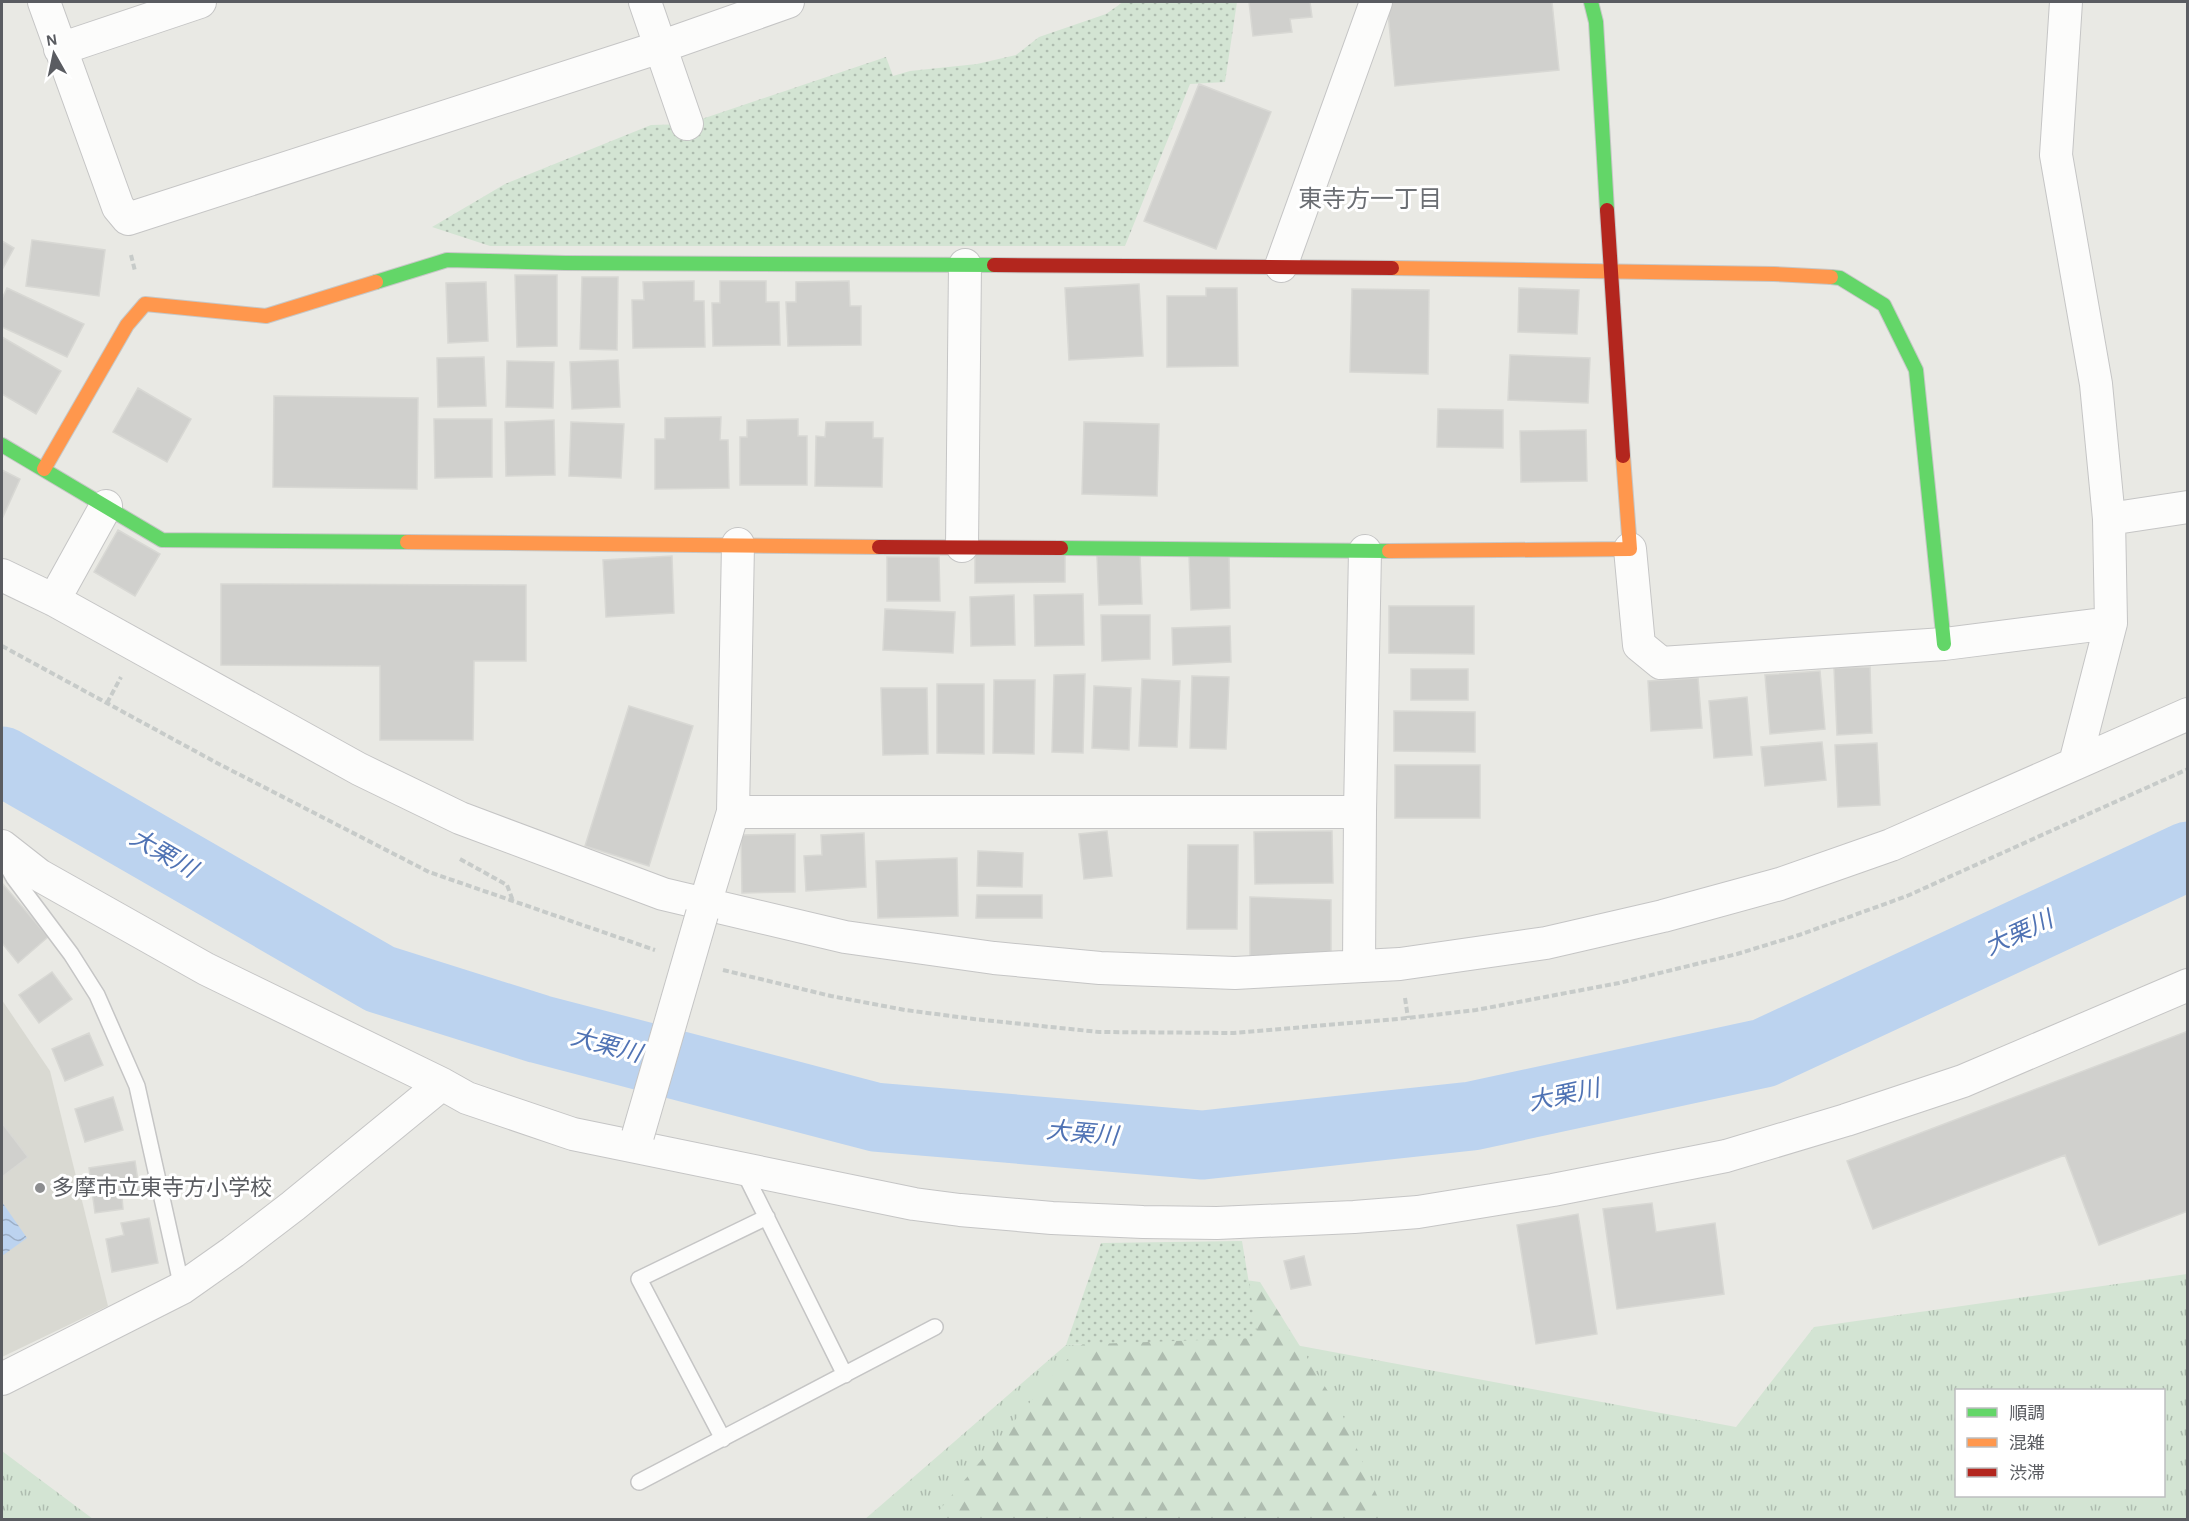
<svg xmlns="http://www.w3.org/2000/svg" width="2189" height="1521" viewBox="0 0 2189 1521" font-family="'Alegreya Sans','Noto Sans JP',sans-serif">
	<style>
		.education { fill: #d9d9d2 }
		.grass { fill: url(#grass-tufts); fill-rule: evenodd }
		.forest { fill: url(#forest-firs) }
		.park { fill: url(#park-dots) }
		.water { fill: url(#water-waves) }
		.lines { fill: none; stroke-linecap: round; stroke-linejoin: round }
		.river { stroke: #bcd3ef; stroke-width: 69 }
		.building { fill: #d0d0cd; stroke: #d8d8d4; stroke-width: 1.5 }
		.lane-casing { stroke: #c5c5c5; stroke-width: 18 }
		.street-casing { stroke: #c5c5c5; stroke-width: 34 }
		.fast-casing { stroke: #c6c7c6; stroke-width: 16 }
		.slow-casing { stroke: #c6c7c6; stroke-width: 16 }
		.jam-casing { stroke: #c6c7c6; stroke-width: 16 }
		.path { stroke: #c7cbc9; stroke-width: 4; stroke-dasharray: 6 3; stroke-linecap: butt }
		.lane { stroke: #fcfcfb; stroke-width: 15 }
		.street { stroke: #fcfcfb; stroke-width: 32 }
		.fast { stroke: #63d668; stroke-width: 14 }
		.slow { stroke: #ff974d; stroke-width: 14 }
		.jam { stroke: #b3261e; stroke-width: 14 }
		.street-bridge-casing { stroke: #c5c5c5; stroke-width: 34; stroke-linecap: butt }
		.street-bridge { stroke: #fcfcfb; stroke-width: 32 }
		.poi-dot { fill: #8c8d8f; stroke: #fff; stroke-width: 2 }
		.labels { text-anchor: middle; dominant-baseline: central; stroke-width: 6; stroke-linejoin: round; paint-order: stroke }
		.poi-label { font-size: 22px; fill: #5a5c61; stroke: #fff; text-anchor: start }
		.neighbourhood-label { font-size: 24px; fill: #6b6e73; stroke: #fff }
		.water-label { font-size: 24px; font-style: italic; fill: #5073b4; stroke: #fff }
	</style>
	<defs>
		<pattern id="grass-tufts" width="24" height="20" patternUnits="userSpaceOnUse" patternTransform="scale(1.5)"><rect width="24" height="20" fill="#d3e4d3"/><path d="M3 7l-1-3M5 7V3M7 7l1-3M15 17l-1-3M17 17v-4M19 17l1-3" fill="none" stroke="#aebcaf"/></pattern>
		<pattern id="forest-firs" width="22" height="20" patternUnits="userSpaceOnUse" patternTransform="scale(1.5)"><rect width="22" height="20" fill="#d3e4d3"/><path d="M5 1l3.5 6h-7zM16 11l3.5 6h-7z" fill="#aebcaf"/></pattern>
		<pattern id="park-dots" width="8" height="8" patternUnits="userSpaceOnUse" patternTransform="scale(1.5)"><rect width="8" height="8" fill="#d3e4d3"/><path d="M2 2h.1M6 6h.1" fill="none" stroke="#aebcaf" stroke-width="1.8" stroke-linecap="round"/></pattern>
		<pattern id="water-waves" width="16" height="10" patternUnits="userSpaceOnUse" patternTransform="scale(1.5)"><rect width="16" height="10" fill="#bcd3ef"/><path d="M0 5q4-4 8 0t8 0" fill="none" stroke="#9caec5"/></pattern>
	</defs>
	<rect width="100%" height="100%" fill="#e9e9e4"/>
	<path class="education" d="M2,1000L50,1071L108,1306L2,1357Z"/>
	<path class="grass" d="M2187,1274V1519L864,1520L1066,1345L1258,1338L1736,1427L1814,1327ZM1956,1390H2164V1496H1956Z
		M2,1451L93,1519H2Z"/>
	<path class="forest" d="M1157,1268L1260,1282L1342,1414L1387,1519L931,1520L1058,1369Z"/>
	<path class="park" d="M1123,2H1237L1225,82L1190,84L1125,246H490L432,227L505,184L651,125L687,124L886,57L893,76L910,71L977,64L1016,55L1039,37L1106,14Z
		M1242,1241L1258,1338L1066,1345L1101,1243Z"/>
	<path class="water" d="M2,1202L27,1238L2,1256Z"/>
	<g class="lines">
		<path class="river" d="M2,761L380,979L539,1029L875,1117L1203,1145L1472,1116L1764,1053L2188,856"/>
	</g>
	<path class="building" d="M1249,2H1310L1312,17L1290,19L1292,32L1253,36Z
		M1387,2H1552L1559,70L1395,86Z
		M1199,84L1271,112L1216,249L1144,221Z
		M32,240L105,250L99,296L26,286Z
		M2,241L14,248L2,270Z
		M515,275H557V346L517,347Z
		M582,277H618L617,350L580,349Z
		M694,281V301H704L705,347L633,348L632,300H644L643,282Z
		M720,281H766V302H779L780,345L713,346L712,303H720Z
		M849,281L850,306H861V345L788,346L786,302H796V282Z
		M486,282L488,341L448,343L446,283Z
		M1139,284L1143,356L1069,360L1065,288Z
		M7,288L84,324L67,357L2,327V299Z
		M1206,288H1237L1238,366L1167,367V296H1206Z
		M1519,288L1579,290L1577,334L1518,332Z
		M1352,289L1429,290L1428,374L1350,372Z
		M2,337L61,371L36,414L2,394Z
		M1510,355L1590,358L1588,403L1508,400Z
		M484,357L486,406L438,407L437,358Z
		M618,360L620,407L572,409L570,362Z
		M507,361L554,362L553,408L506,407Z
		M138,388L191,419L167,462L113,432Z
		M274,396L418,398L417,489L273,487Z
		M1438,409L1503,410V448L1437,447Z
		M721,417L720,440H728L729,488L655,489V439H665V418Z
		M434,419H492V477L435,478Z
		M798,419V436H807V485H740V437H747V420Z
		M554,420L555,475L506,476L505,422Z
		M571,422L624,424L621,478L569,476Z
		M826,422H873V438H883L882,487L815,486L816,436L825,437Z
		M1084,422L1159,424L1157,496L1082,494Z
		M1586,430L1587,481L1521,482L1520,431Z
		M2,470L20,479L2,519Z
		M118,530L160,554L135,596L94,572Z
		M975,554H1065V582L975,583Z
		M1229,554L1230,608L1191,610L1189,555Z
		M1140,555L1142,604L1099,605L1097,556Z
		M672,556L674,613L606,617L603,560Z
		M887,557H939L940,601H887Z
		M221,584L526,585V661H474L473,740H380V666L221,665Z
		M1083,594L1084,645L1035,646L1034,595Z
		M1014,595L1015,645L971,646L970,597Z
		M1389,606H1474V654L1389,653Z
		M885,609L955,612L953,653L883,650Z
		M1101,615H1150V659L1102,661Z
		M1230,626L1231,662L1173,665L1172,628Z
		M1870,667L1872,733L1837,735L1834,668Z
		M1411,669H1468V700H1411Z
		M1820,671L1825,729L1770,734L1765,675Z
		M1085,674L1083,753L1052,752L1054,675Z
		M1192,676L1229,677L1226,749L1190,748Z
		M1698,678L1702,728L1651,731L1648,681Z
		M1142,679L1180,681L1177,747L1139,746Z
		M994,680H1035L1034,754L993,753Z
		M937,684H984V754L937,753Z
		M1094,686L1131,688L1129,750L1092,748Z
		M881,688H927L928,754L883,755Z
		M1747,697L1752,755L1714,758L1709,701Z
		M629,706L693,726L649,866L585,846Z
		M1394,711L1475,712V752L1394,751Z
		M1822,742L1826,780L1765,786L1761,747Z
		M1877,743L1880,805L1838,807L1835,745Z
		M1395,765H1480V818H1395Z
		M1107,831L1112,876L1084,879L1079,834Z
		M1332,831L1333,883L1255,884L1254,832Z
		M864,833L866,887L806,891L804,856L822,855L821,835Z
		M795,834V892L742,893L741,835Z
		M1188,845H1238L1237,929H1187Z
		M978,851L1023,853L1022,887L977,886Z
		M957,858L958,916L878,918L876,861Z
		M2,883L48,937L18,963L2,943Z
		M977,895H1042V918H976Z
		M1250,897L1331,900V957L1250,956Z
		M52,972L72,999L39,1023L19,995Z
		M2188,1031V1211L2099,1245L2065,1155L1873,1229L1847,1161Z
		M89,1033L103,1065L65,1081L52,1049Z
		M113,1097L123,1130L85,1142L75,1109Z
		M2,1123L28,1157L2,1177Z
		M135,1161L140,1194L122,1197L123,1209L95,1213L89,1168Z
		M1652,1203L1656,1232L1715,1223L1724,1294L1617,1309L1603,1209Z
		M1578,1214L1597,1334L1536,1344L1517,1225Z
		M149,1218L158,1263L112,1272L106,1239L124,1235L121,1223Z
		M1304,1256L1311,1285L1291,1289L1284,1261Z"/>
	<g class="lines">
		<defs>
			<path id="lane" d="M2,857L14,878L71,954L97,995L137,1086L182,1288
				M742,1168L845,1375
				M723,1439L639,1279L767,1217
				M639,1482L935,1327"/>
			<path id="street" d="M44,2L118,207L128,219L660,47L788,2
				M645,2L687,124
				M2066,2L2056,155L2096,384L2109,519L2111,623L2075,763
				M60,49L200,2
				M1281,266L1376,2
				M2109,519L2188,507
				M962,546L965,265
				M1630,549L1639,645L1661,663L1944,644L2111,623
				M2,575L54,600L359,769L460,818L663,894L845,937L994,958L1100,968L1235,973L1400,964L1546,943L1663,916L1780,884L1891,845L2188,714
				M54,600L106,506
				M733,812H1360
				M2,846L39,875L206,969L442,1084L467,1098L573,1134L914,1204L960,1210L1052,1218L1143,1222L1217,1223L1354,1217L1418,1212L1553,1190L1726,1156L1846,1120L1963,1081L2188,985
				M702,914L733,812L738,544
				M1359,966L1360,812L1365,551
				M2,1379L182,1288L233,1252L293,1206L442,1084"/>
			<path id="fast" d="M1591,2L1596,22L1607,210
				M1831,277L1840,278L1884,305L1916,370L1944,644
				M376,282L447,260L565,263L994,265
				M2,445L162,540L407,542
				M1061,548L1389,551"/>
			<path id="slow" d="M1392,268L1774,274L1831,277
				M44,469L127,325L145,304L266,316L376,282
				M407,542L879,547
				M1389,551L1630,549L1623,456"/>
			<path id="jam" d="M1607,210L1623,456
				M994,265L1392,268
				M879,547L1061,548"/>
		</defs>
		<use href="#lane" class="lane-casing"/>
		<use href="#street" class="street-casing"/>
		<use href="#fast" class="fast-casing"/>
		<use href="#slow" class="slow-casing"/>
		<use href="#jam" class="jam-casing"/>
		<path class="path" d="M131,255L135,271
			M2,646L217,763L429,872L655,950
			M107,703L121,677
			M460,859L507,885L513,901
			M723,970L831,996L905,1010L974,1019L1099,1032L1234,1033L1408,1018L1476,1010L1619,983L1737,954L1799,935L1907,896L2188,769
			M1405,998L1408,1018"/>
		<use href="#lane" class="lane"/>
		<use href="#street" class="street"/>
		<use href="#fast" class="fast"/>
		<use href="#slow" class="slow"/>
		<use href="#jam" class="jam"/>
		<defs>
			<path id="street-bridge" d="M638,1135L702,914"/>
		</defs>
		<use href="#street-bridge" class="street-bridge-casing"/>
		<use href="#street-bridge" class="street-bridge"/>
	</g>
	<circle class="poi-dot" cx="40" cy="1188" r="6"/>
	<g class="labels">
		<g class="poi-label">
			<text x="52" y="1188">多摩市立東寺方小学校</text>
		</g>
		<g class="neighbourhood-label">
			<text x="1370" y="200">東寺方一丁目</text>
		</g>
		<g class="water-label">
			<text transform="translate(163 854) rotate(30)">大栗川</text>
			<text transform="translate(2019 934) rotate(-25)">大栗川</text>
			<text transform="translate(606 1046) rotate(15)">大栗川</text>
			<text transform="translate(1564 1096) rotate(-12)">大栗川</text>
			<text transform="translate(1082 1134) rotate(5)">大栗川</text>
		</g>
	</g>
	<rect width="2189" height="1521" fill="none" stroke="#5a5c61" stroke-width="6"/>
	<rect x="1955" y="1389" width="210" height="108" fill="#ffffff" stroke="#bdbec0" stroke-width="1.5"/>
	<rect x="1967" y="1408" width="30" height="9" fill="#63d668" stroke="#bdbec0" stroke-width="1.5"/>
	<text x="2009" y="1419" font-size="18" fill="#5a5c61">順調</text>
	<rect x="1967" y="1438" width="30" height="9" fill="#ff974d" stroke="#bdbec0" stroke-width="1.5"/>
	<text x="2009" y="1449" font-size="18" fill="#5a5c61">混雑</text>
	<rect x="1967" y="1468" width="30" height="9" fill="#b3261e" stroke="#bdbec0" stroke-width="1.5"/>
	<text x="2009" y="1479" font-size="18" fill="#5a5c61">渋滞</text>
	<g transform="translate(54 54) rotate(351)" stroke="#ffffff" stroke-width="4.5" paint-order="stroke">
	<path d="M0-4.5L10 22L0 15L-10 22Z" fill="#5a5c61"/>
	<text y="-9" font-size="16" font-weight="bold" text-anchor="middle" fill="#5a5c61">N</text>
	</g>
</svg>
